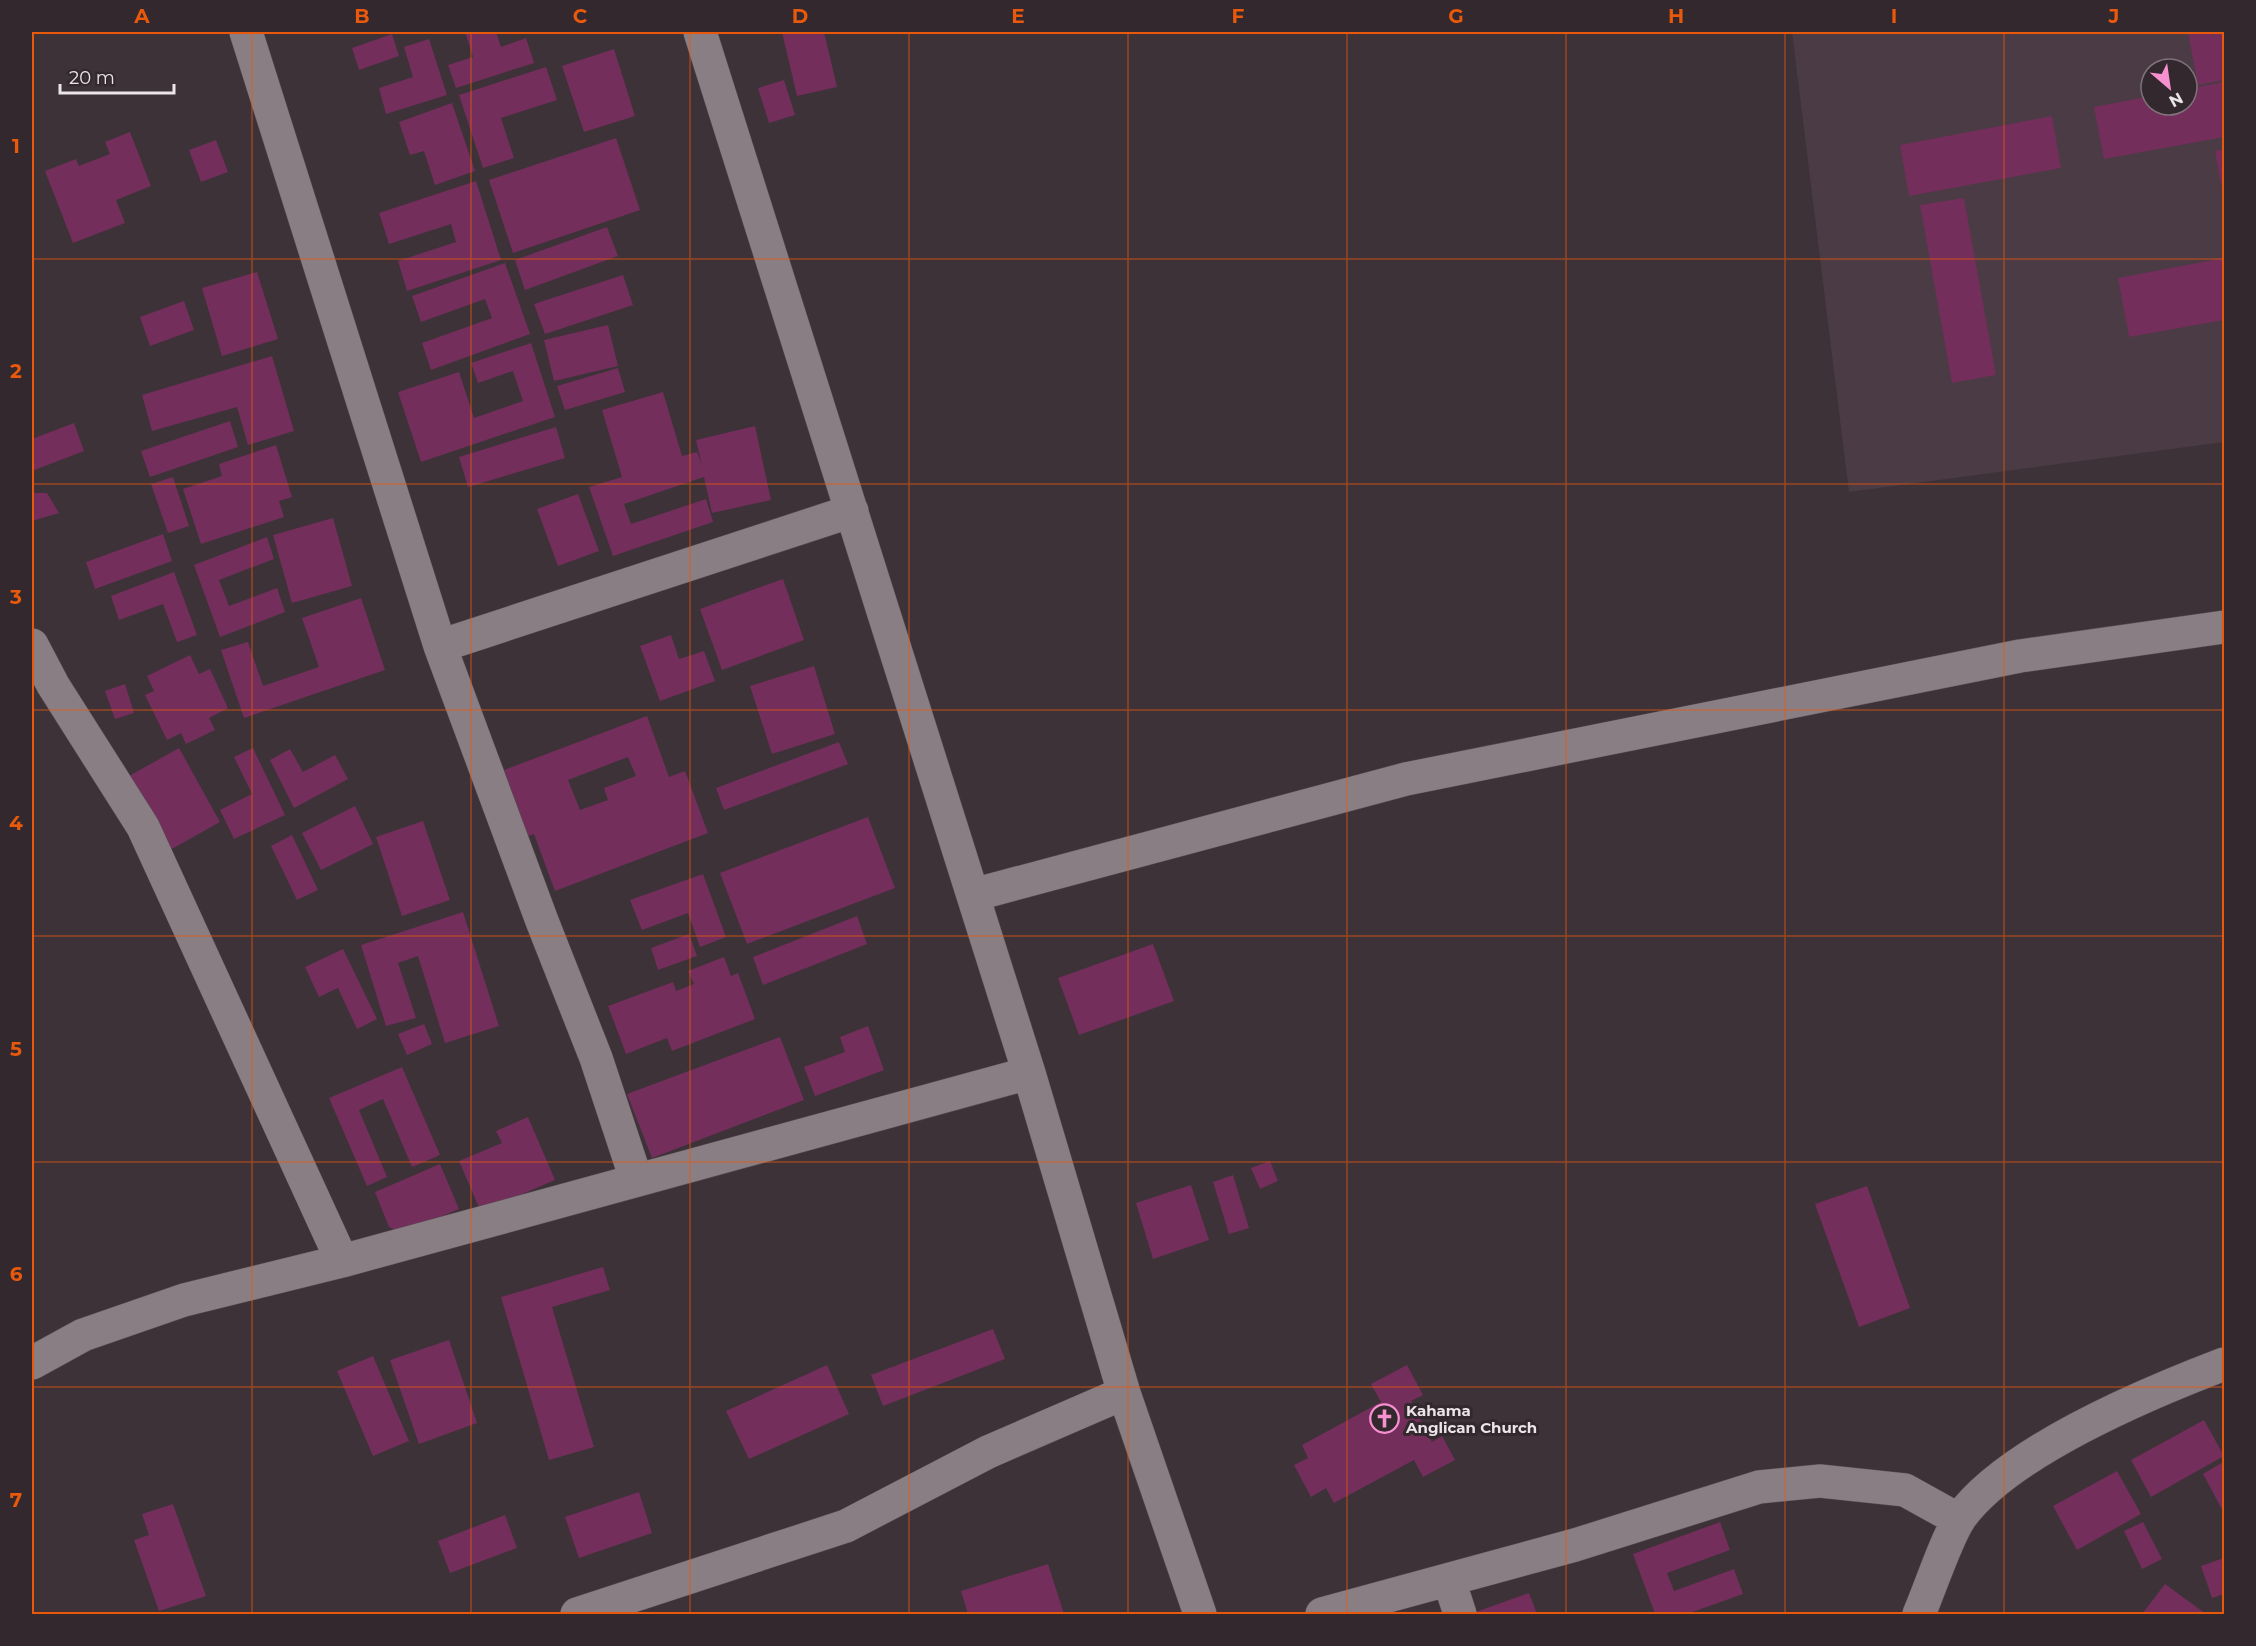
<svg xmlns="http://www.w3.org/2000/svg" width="2256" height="1646" viewBox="0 0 2256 1646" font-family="Montserrat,sans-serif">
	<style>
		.built { fill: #4b3b44; fill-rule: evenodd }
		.building { fill: #732e5b; fill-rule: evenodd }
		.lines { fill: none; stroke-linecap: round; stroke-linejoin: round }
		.minor-casing { stroke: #584f54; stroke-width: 34 }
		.minor { stroke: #8a7e85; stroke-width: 33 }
		.grid { fill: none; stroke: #e8590c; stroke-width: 1.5; stroke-opacity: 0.55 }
		.labels { text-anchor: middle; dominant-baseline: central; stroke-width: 6; stroke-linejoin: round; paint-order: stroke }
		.poi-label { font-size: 15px; font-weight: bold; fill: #ebe4e8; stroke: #33282e; text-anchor: start }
		.neatline { fill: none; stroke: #e8590c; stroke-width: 2 }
		.grid-label { font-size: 20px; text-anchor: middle; font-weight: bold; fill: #e8590c }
	</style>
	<rect width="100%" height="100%" fill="#3d3238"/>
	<path class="built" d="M1792,32H2224V442L1849,492ZM2151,69H2187V105H2151Z"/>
	<path class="building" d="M465,32H496L501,47L526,38L534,63L456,88L448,65L473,57Z
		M782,32H824L837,87L797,96Z
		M2188,32H2224V80L2198,85Z
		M392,34L399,56L359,70L352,48Z
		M429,39L447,95L386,114L379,88L413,77L404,47Z
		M614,49L635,116L584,132L562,66Z
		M546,67L557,100L501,118L514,158L483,168L459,95Z
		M784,80L795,115L769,123L758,88Z
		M2224,82V137L2104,159L2094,107L2151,96V105H2187V89Z
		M452,103L475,171L435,185L424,151L410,155L399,122Z
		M2052,116L2061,168L1909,196L1900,145Z
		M130,132L151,186L116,200L125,223L73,243L45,171L76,159L79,166L110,154L105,142Z
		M616,138L640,210L513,253L489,180Z
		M216,140L228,172L201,182L189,150Z
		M2224,149V194H2223L2215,151Z
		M476,181L501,260L407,291L398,261L456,242L451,224L389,244L379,213Z
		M1964,198L1996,375L1952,383L1920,205Z
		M607,227L618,256L525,290L515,260Z
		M2224,258V320L2129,337L2118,278Z
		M505,263L530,334L431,370L422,343L492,318L485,299L421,322L412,296Z
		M257,272L278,339L222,356L202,288Z
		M623,275L633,305L545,334L534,304Z
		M184,301L194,330L150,346L140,317Z
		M608,325L618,366L554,381L544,340Z
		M531,343L555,417L421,462L398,392L459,372L474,418L523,401L513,371L478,383L471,363Z
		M272,356L294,431L248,445L237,407L152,431L142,395Z
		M618,368L625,392L565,410L557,386Z
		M663,392L682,456L697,452L702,466L696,440L755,426L771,500L712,513L704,477L624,504L631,524L706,499L713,522L613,556L589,487L622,477L602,410Z
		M230,421L238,447L150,477L141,451Z
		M74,423L84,451L32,471V439Z
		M556,427L565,458L468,487L459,457Z
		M276,445L292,497L279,501L284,517L201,544L183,489L222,476L219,464Z
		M173,477L189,526L168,533L151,484Z
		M32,493H47L59,513L32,521Z
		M578,494L599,551L558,566L537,509Z
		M333,518L352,586L292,603L273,535Z
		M163,534L172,561L95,589L86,562Z
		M267,537L274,559L219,580L229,606L277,588L285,612L220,637L194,565Z
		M174,572L197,635L177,642L163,604L119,620L111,596Z
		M783,579L804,640L722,670L700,609Z
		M361,598L385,670L244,718L221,650L248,642L263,686L319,667L302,618Z
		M671,635L679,659L704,651L715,681L660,701L640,646Z
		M190,655L199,674L210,669L228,708L209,718L215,730L186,744L181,733L167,740L145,695L154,691L147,676Z
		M814,666L835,734L772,754L750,686Z
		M125,684L134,713L115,719L105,691Z
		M647,716L669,777L685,771L708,833L555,891L534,834L528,836L504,770ZM628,757L636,776L604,788L608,800L580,810L568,780Z
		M839,742L848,764L724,810L716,788Z
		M179,748L220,822L170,850L129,776Z
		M253,748L285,815L234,839L220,810L252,794L234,757Z
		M290,749L303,772L335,755L348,779L294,808L270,760Z
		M355,806L373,844L321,870L302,833Z
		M868,817L895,888L747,944L720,873Z
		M423,821L450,900L402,916L376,837Z
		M292,835L318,890L297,900L271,846Z
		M703,874L726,937L700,947L688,913L642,930L630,900Z
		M463,912L499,1026L445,1043L418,956L398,963L416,1018L386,1026L361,945Z
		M857,916L867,944L763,985L753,957Z
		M689,934L697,956L658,970L651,948Z
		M1153,944L1174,1001L1079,1035L1058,978Z
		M343,949L377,1019L357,1029L338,988L319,997L305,967Z
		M724,957L731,976L738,973L755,1019L672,1051L667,1038L626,1054L608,1006L673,982L676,991L694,984L688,971Z
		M424,1024L432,1044L407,1055L398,1034Z
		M868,1026L884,1070L815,1096L804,1067L845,1052L840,1037Z
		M780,1037L804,1100L652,1158L627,1094Z
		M402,1067L440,1155L412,1167L383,1099L359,1110L387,1177L367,1186L329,1098Z
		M528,1117L555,1180L481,1212L459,1161L502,1143L496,1131Z
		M1270,1161L1278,1181L1260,1189L1251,1168Z
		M440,1164L459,1209L402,1233L389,1227L375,1192Z
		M1233,1175L1249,1228L1229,1234L1213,1182Z
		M1191,1185L1209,1240L1153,1259L1136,1203Z
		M1867,1186L1910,1308L1859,1327L1815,1204Z
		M603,1267L610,1290L552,1307L594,1447L549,1460L501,1297Z
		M993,1329L1005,1359L883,1406L871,1375Z
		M449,1340L477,1423L419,1444L390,1360Z
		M373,1356L409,1441L373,1456L337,1371Z
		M827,1365L849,1414L749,1459L726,1411Z
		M1407,1365L1423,1395L1411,1401L1432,1442L1442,1436L1455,1460L1423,1477L1414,1460L1334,1503L1326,1488L1311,1497L1294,1465L1308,1458L1302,1445L1381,1402L1371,1384Z
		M2204,1420L2224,1456L2151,1497L2131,1460Z
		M2223,1462L2224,1465V1513L2203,1474Z
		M2117,1471L2141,1514L2077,1550L2053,1506Z
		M639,1492L652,1533L579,1558L565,1517Z
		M173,1504L206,1596L159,1611L134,1540L149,1535L142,1514Z
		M505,1515L517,1548L450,1573L438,1541Z
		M1720,1522L1730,1550L1667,1573L1674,1591L1734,1569L1743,1594L1687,1614H1655L1633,1554Z
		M2143,1522L2162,1559L2142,1569L2124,1531Z
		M2224,1558V1594L2212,1598L2201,1566Z
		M1048,1564L1064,1614H968L961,1591Z
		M2165,1584L2206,1614H2142Z
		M1529,1593L1537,1614H1470Z"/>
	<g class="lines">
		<defs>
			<path id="minor" d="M246,32L440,646L542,921L596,1058L636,1179
				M700,32L1029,1073L1124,1393L1200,1614
				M32,645L53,685L143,827L342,1261
				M440,646L852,511
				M973,895L1406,779L2020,656L2224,627
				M32,1363L83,1335L184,1300L342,1261L1029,1073
				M1449,1580L1460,1614
				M577,1614L846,1526L988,1452L1124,1393
				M1322,1614L1575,1545L1759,1487L1820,1481L1905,1490L1959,1520
				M1919,1614C1930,1589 1946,1539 1960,1518C2007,1452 2148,1393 2224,1364"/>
		</defs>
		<use href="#minor" class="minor-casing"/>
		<use href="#minor" class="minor"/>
	</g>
	<path class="grid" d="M252,32V1614M471,32V1614M690,32V1614M909,32V1614M1128,32V1614M1347,32V1614M1566,32V1614M1785,32V1614M2004,32V1614M32,259H2224M32,484H2224M32,710H2224M32,936H2224M32,1162H2224M32,1387H2224"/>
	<defs>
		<symbol id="church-ring" viewBox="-11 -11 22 22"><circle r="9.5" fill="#33282e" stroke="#f690cf" stroke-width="1.5"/><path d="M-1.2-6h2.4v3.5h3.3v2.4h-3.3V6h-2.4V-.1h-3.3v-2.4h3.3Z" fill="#f690cf"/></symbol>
	</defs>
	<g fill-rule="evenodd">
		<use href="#church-ring" x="1368" y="1402" width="33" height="33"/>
	</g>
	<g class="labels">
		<g class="poi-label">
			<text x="1406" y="1410">Kahama<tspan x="1406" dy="17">Anglican Church</tspan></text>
		</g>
	</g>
	<rect width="2256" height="1646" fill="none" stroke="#33282e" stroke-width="66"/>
	<g transform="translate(2169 87) rotate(151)"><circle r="28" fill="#33282e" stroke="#7d7378" stroke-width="1.5"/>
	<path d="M0-4.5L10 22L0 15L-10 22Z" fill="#f690cf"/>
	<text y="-9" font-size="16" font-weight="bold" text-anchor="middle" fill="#ebe4e8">N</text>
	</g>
	<path d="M60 84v9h114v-9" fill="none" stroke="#ebe4e8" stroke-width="3"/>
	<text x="69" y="84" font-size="18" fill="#ebe4e8" stroke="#33282e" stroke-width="4.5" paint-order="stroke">20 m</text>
	<rect x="33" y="33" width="2190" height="1580" class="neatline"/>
	<g class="grid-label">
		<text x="142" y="23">A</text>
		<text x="362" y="23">B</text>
		<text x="580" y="23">C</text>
		<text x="800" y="23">D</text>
		<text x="1018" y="23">E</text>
		<text x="1238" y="23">F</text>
		<text x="1456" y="23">G</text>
		<text x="1676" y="23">H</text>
		<text x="1894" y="23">I</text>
		<text x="2114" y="23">J</text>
		<text x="16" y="153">1</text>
		<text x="16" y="378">2</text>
		<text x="16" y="604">3</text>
		<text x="16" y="830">4</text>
		<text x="16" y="1056">5</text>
		<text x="16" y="1281">6</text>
		<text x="16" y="1507">7</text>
	</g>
</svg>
